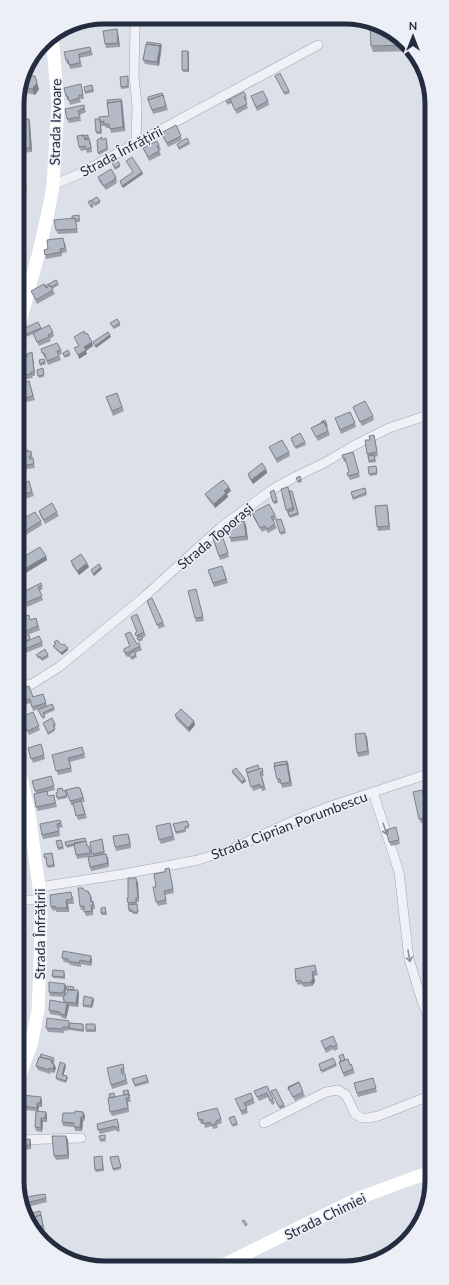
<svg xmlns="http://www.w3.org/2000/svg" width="449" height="1285" viewBox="0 0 449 1285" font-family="Lato,sans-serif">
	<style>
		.cemetery { fill: url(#cemetery-stones) }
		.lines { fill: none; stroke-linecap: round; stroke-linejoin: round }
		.street-casing { stroke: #a1a7b2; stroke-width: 10 }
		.street { stroke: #eff1f6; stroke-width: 9 }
		.secondary { stroke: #fff; stroke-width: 13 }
		.wall { fill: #9a9fa9 }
		.shaded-wall { fill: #7d828a }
		.building { fill: #b3b9c5; stroke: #7d828a }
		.oneway { stroke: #8a8f9b }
		.labels { text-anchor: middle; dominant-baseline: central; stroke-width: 3; stroke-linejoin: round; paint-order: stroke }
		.street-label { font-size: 14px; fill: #242d40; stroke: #eceff6 }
		.rim { fill: none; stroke: #242d40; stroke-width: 5 }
	</style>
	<defs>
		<pattern id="cemetery-stones" width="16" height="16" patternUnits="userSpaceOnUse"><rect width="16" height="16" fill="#c1d3bc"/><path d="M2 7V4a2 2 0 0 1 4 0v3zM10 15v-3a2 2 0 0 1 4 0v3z" fill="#a6b5a3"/></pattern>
	</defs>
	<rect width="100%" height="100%" fill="#dce0e8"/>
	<path class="cemetery" d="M17,185H27L25,215L17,213Z"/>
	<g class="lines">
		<defs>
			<path id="street" d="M135,28L134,76L137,105L136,143
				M53,185L79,174L318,45
				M18,687L32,684L59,667L144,597L221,527L273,489L293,478L326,462L353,446L389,428L431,414
				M373,792L399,872L409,959L422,1001L432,1026
				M39,887L124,874L198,860L229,850L302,817L331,806L431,773
				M18,900H40
				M264,1123L326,1092L338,1090L346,1095L355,1114L362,1118H368L378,1116L432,1095
				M19,1140L81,1138"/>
		</defs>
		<use href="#street" class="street-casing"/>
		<use href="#street" class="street"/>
		<path class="secondary" d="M18,329L39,252L50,203L53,185L58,105L52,35
			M18,765L29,813L39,887L41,912L40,965L38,1010L31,1045L19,1077
			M221,1266L359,1198L416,1177L432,1172"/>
	</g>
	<path class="wall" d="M117,29L118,33L120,47L106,48L105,44Z
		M406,42L409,47V51L373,52L371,46Z
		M161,44L162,46L159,66L145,64L143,60Z
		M90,47L93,55L80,58L82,67L70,69L69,64H67L66,60Z
		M188,51L189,53V72H183L182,70Z
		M25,69L33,76L39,89L35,95L19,91Z
		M128,78L129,88L121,89V87Z
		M276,78L289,91L290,93L285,95Z
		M92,85L94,92L85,94V92Z
		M82,88L84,99H80L81,102L70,105L69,100H67L66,96Z
		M162,93L168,110L153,114L148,97Z
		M246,96L247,100L245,101L248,108L237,114L231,103L228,105L226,101Z
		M251,96L268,101L269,105L257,111Z
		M121,99L123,105L125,131L111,133L110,128H106L105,126H101L102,134H97L96,132L100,119L109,116Z
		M84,105L86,112L80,115L81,121L69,123L67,119Z
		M29,119L30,123L32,152L19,153L17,149Z
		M161,133L181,136L182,140L168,147Z
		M77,136L89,137L91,143L92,152L87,153L86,150L81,151L79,147Z
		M102,139V140H107L108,150L99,155L98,153Z
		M189,142L190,144L179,150L177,144Z
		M159,145L161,149L159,150L161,155L149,161L143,148Z
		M111,161L120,165V167L115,170Z
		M98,177H116L117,181L116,182L117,183L106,190L99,181Z
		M100,201V203L95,206L93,202Z
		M88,202L93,205L94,207L91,208Z
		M79,215L80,222H76L78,233L58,234L56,230Z
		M65,242L67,252L62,253V256L46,259L45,255L48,249Z
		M58,283L59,285L52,289L55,294L37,304L31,291L45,286Z
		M38,322L41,330L53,332L54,336L50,339L51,341L39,346L33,334L26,337L23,329Z
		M110,323H120V326L114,329Z
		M41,349L61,350L62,354L59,355L61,360L48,365L45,357H44Z
		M68,350L70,356L65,358L63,353Z
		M32,352L33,357L35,376H32L33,378L19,380L18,377L28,356Z
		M44,359L46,364L40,366L39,360Z
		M43,368L44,377L39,378L38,376Z
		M29,381L35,400L22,403L20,395H18V385Z
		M117,393L124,411L113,416L106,397Z
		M353,407L373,416L374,420L362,426Z
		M335,418L355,423L356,427L341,434Z
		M325,420L328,427L327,428L330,435L318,441L311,428Z
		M374,435L375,439L378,456L375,457L376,462L369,463L367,454L370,440Z
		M291,440L305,442L306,445L296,449Z
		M269,447L289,452L290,456L277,463Z
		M28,450L29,452L31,451L35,468L26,469L27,472L20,473L19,470H18V451Z
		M353,452L360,477L350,480L347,473L349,472L346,462H344L342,455Z
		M376,466L377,475L370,476L369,474Z
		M266,469L267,473L253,484L249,478L248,474Z
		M300,476L302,482L298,483L296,478Z
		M29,481L34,496L18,501V485Z
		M365,488L367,495L353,500L351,492Z
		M274,490L278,503L274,504L270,492Z
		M231,491L227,494L228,497L215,508L207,498L205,494Z
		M289,491L293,493L299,515L290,518L286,510Z
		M388,509L390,530L378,531L377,527Z
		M39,511L57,512L59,516L45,524L40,515Z
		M252,513L275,515L277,519L273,521L277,528L268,533L266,530L262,532L253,517Z
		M281,519L286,533L281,535L280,533Z
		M19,521H41L42,525L26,535Z
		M244,521L246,525L248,540L231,542L230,538Z
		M221,532L229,557L220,560L212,535Z
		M46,556L47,560L24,574L18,563V560Z
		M71,561L89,567L79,575L72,565Z
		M208,570H224L228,583L214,587Z
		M41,583L43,589L39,591L43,600L27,607L21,593Z
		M197,593L204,621L196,622L195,618Z
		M147,601L163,622L165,626L159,629Z
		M137,614L146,636L142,638L143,640L139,642L135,633L137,632Z
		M36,618L40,630L25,636L24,632L21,633L18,625Z
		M125,634L137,644L139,643L142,650L135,653L137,657L132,660L130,656L128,657L126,656L124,652L130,646Z
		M18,640H30L42,642L43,646L18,656Z
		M54,642L68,648V650L62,655L54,648L53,646L55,645Z
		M36,655H48L49,657L42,661L40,658L39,659Z
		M18,689L33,697L43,694L47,706L52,704L55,710L44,715L45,718L43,719L38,710L43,708L33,711L31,703L23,705L21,703L18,704Z
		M33,712L40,730L29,735L22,721Z
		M175,715L195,725L189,732L176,719Z
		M52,718L56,726L54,727L55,731L48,735L43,723Z
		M367,737L369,755L358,757L357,753Z
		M41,744L45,759L33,763L28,748Z
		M84,751L85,758L70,762L72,772L58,775L52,755Z
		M288,763L292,786L282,788L281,783H278L277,779Z
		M262,768L264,776H262L266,790L262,791L261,788L253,791L246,769H260Z
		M232,771L246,781L242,784L232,773Z
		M51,776L55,790L47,792L48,796L54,795L57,807L38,811L36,807V793L32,781Z
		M78,788L82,792L85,802H82L87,818L78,820L73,805H71L70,801Z
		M65,790L67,798L58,800L56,793Z
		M424,794L430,821L421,823L419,819Z
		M60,820L63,827L59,828L60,836L43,839L42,835Z
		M187,821L189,828L185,829L186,832L176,834L173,824Z
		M170,823L175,840L161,844L159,840Z
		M397,831L400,844L391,846L389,842Z
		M128,834L130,838L131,848L116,851L115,847Z
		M85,838L88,846L91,850L92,857L93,856L92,854L102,839L103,843L105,854L108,858L109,867L91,871L90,867L88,857L77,859L76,855L74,846L67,848L65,842Z
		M61,840L64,849L58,850L56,841Z
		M18,848H21L22,852L21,865H18Z
		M52,853L55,867L48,868L46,859H45L44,857Z
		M169,868L170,872L174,893L165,895L167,904L158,906L156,902V887L165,872Z
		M138,883L139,902H137L138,914H133L132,912H129L128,903V898Z
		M85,891H88L92,898V902L93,901L95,906V909H93V915L86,916L84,910H81L80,906Z
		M73,896L74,904H68L69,912H56V910L53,911L51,907Z
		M105,907L107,915H102L101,913Z
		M431,909V923H428L427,921Z
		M18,910L24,914V931H18Z
		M18,958L26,964L24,971L18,969Z
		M62,958L92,960L91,966L81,964V967L70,965L69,963L64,962Z
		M315,965L318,975L314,976L315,982L312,986L304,987L301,984L298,985L296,981Z
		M65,973V979L53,978L52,976Z
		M65,984L66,988V994H67L68,991L66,989H75L74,990L79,994L78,1007L68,1006L66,1019L62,1018L61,1016L50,1014L49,1010L64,1002L63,999V997L50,996L49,992Z
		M18,986L24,987L26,991L25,998L18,997Z
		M93,998L94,1000L92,1008L83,1007V1005Z
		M70,1023L84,1026V1032L70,1030L64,1031V1033L48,1032L46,1028Z
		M96,1026V1032H86V1030Z
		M321,1041L337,1045L338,1049L334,1051L333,1049L326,1053Z
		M333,1058L337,1066L322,1073L319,1064Z
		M55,1060L54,1063V1064L56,1068L54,1073L51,1072L50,1074L38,1070L36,1066Z
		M345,1060L350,1065L351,1064L355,1073L344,1077L339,1062Z
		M123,1064L125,1073H123V1074H125L128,1084L112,1089L111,1085Z
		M66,1066L63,1075L67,1076L68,1078L66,1083L57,1080L56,1078Z
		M146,1075L149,1083L135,1087L132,1079Z
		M373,1078L377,1092L358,1097L354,1083Z
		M267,1086L275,1103L272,1105L268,1097L259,1101L254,1091Z
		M289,1089L303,1092L305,1096L295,1101Z
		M128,1090L131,1102H128L129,1112L112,1116L110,1112L115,1097L124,1095Z
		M251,1093L255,1103L246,1107L248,1113L242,1115L237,1103Z
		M272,1093L284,1105L285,1107L280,1109Z
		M42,1101V1107H39L38,1111L46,1112L47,1116V1122H43L42,1132L36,1131L35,1127L36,1111L24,1110L22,1106Z
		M83,1112L85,1116L84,1121H83L82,1131H75L74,1127L63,1126L62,1122L75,1113Z
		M219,1112L222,1123L217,1125L218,1128L213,1129L212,1126L205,1128L204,1124H201L199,1120Z
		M234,1116L238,1125L233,1127L229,1118Z
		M118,1123L120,1131L117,1132L116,1130L100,1134L98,1130Z
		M66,1136L68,1140L69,1159L56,1160L54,1156Z
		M105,1137L106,1141L101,1142L100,1140Z
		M30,1139L31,1143V1149L24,1150V1152H22V1153L19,1154V1140Z
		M102,1156L104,1171L96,1172L95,1170Z
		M119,1158L121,1169L114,1171L113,1169Z
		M19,1161H25L26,1165V1173H19Z
		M19,1198H46L47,1202L24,1208Z
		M40,1211L45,1230L37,1232L28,1214Z
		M38,1233L44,1235L45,1241L42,1242Z"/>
	<path class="shaded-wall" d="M117,29L118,33L120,47L118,43Z
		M407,43L409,47V51L407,45Z
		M160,46L161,50L159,66L157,62Z
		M188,51L189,53V72L188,70Z
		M35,76L39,89L35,95L32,89Z
		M121,99L122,105L125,131L123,127Z
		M29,119L30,123L32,152L30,148Z
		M142,172L143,174L123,188L122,186Z
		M110,335L111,337L96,348L95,346Z
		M92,342L93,346L86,351L87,354L79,359L78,355L84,347Z
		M32,352L33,357L35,376L34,372Z
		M266,469L267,473L253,484L251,480Z
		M229,487L231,491L227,494L228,497L215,508L214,504L224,491Z
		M387,505L388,509L390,530L389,526Z
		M244,521L246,525L248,540L246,536Z
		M46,556L47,560L24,574L23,570Z
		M87,563L89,567L79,575L77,571Z
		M101,567L102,569L94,576L93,574Z
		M68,648V650L62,655L61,653Z
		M194,721L195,725L189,732L188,728Z
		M365,733L367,737L369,755L368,751Z
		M287,761L288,763L292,786L290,782Z
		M245,779L246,781L242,784V782Z
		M422,790L424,794L430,821L429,817Z
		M21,848L22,852L21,865L19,861Z
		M106,854L108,858L109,867L108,863Z
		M136,878L138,883L139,902L138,898Z
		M66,900L68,904L69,912L67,908Z
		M91,905L93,909V915L92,911Z
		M23,910L24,914V931L23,927Z
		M91,956L92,960L91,966L90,962Z
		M25,960L26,964L24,971L23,967Z
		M312,972L314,976L315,982L312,986L311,982Z
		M65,984L66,988L65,996L64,992Z
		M24,987L26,991L25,998L24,994Z
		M78,990L79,994L78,1007L76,1003Z
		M93,998L94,1000L92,1008L91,1006Z
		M67,1003L69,1007L66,1019L65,1015Z
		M54,1064L56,1068L54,1073L53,1069Z
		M65,1064L66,1066L63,1077L62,1075Z
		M41,1097L42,1101V1107L40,1103Z
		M37,1103L39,1107L38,1112L37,1108Z
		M46,1112L47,1116V1122L45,1118Z
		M83,1112L85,1116L84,1121L83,1117Z
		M81,1117L83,1121L82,1131L80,1127Z
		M41,1118L43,1122L42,1132L41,1128Z
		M66,1136L68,1140L69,1159L68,1155Z
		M30,1139L31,1143V1149L30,1145Z
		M25,1161L26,1165V1173L25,1169Z"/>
	<path class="building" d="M370,26H375L406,42L407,45L371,46Z
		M117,29L118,43L105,44L103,31Z
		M147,42L161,44L160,48V46L147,44Z
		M146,44L160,46L157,62L143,60Z
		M90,47L91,51L79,54L80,63L69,65L68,60H66L64,52Z
		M182,51H188V70H182Z
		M25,69H27L31,72L32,76H35L37,83L32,89L20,86Z
		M280,73L289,91L284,93L275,76Z
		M128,76V86L121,87L120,77Z
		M81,84L83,95H79V98L69,101L68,96H66L64,88Z
		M92,85L93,90L85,92L84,87Z
		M263,91L268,101L256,107L251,96Z
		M244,92L246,96L244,97L247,104L235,110L230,99Z
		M162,93L164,97L163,95L148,100V97Z
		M163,95L166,106L152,110L148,100Z
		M121,99L122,103L121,101L108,103L107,100Z
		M230,99L231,101L227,103L226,101Z
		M121,101L123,127L110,129L109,124H104V121L100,122L99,117L109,116L107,103Z
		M84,105V108L78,111L80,117L67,119L65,109Z
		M17,119H29L30,148L17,149Z
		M95,119H100L101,132H96Z
		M176,125L181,136L167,143L161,133Z
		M84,135L85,140L89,139L91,148L86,149L85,146L79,147L77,136Z
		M84,135L81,136L88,135V138H85Z
		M102,137V140L106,138L107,148L98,153L97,140Z
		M187,138L189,142L179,148L177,144Z
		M157,141L159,145L157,146L159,151L148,157L143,148Z
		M132,157L142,172L122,186L120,181L133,172L126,161Z
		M116,158L120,165L115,168L111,161Z
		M111,169L116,177L114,178L115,179L104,186L98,177Z
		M97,197L100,201L95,204L92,200Z
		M91,200L93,205L91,206L88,202Z
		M79,215V220H76L75,218L72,219V216Z
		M75,218L77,229L56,230L54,220Z
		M63,238L65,248L60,249L61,252L45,255L44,250L48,249L47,240Z
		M56,280L58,283L51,287L50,285L46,288L45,286Z
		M44,284L46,288L50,285L53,290L36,300L31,291Z
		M117,319L120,323L113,327L110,323Z
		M38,322L41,328L25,335L23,329Z
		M49,325L53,332L48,335L49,337L37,342L33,333Z
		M84,331L85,334L87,333L92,342L84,347L86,350L78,355L74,348L79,346L74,337Z
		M108,332L110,335L95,346L93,342Z
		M57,343L61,350L57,351L59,356L47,361L44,353H42L41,349Z
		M68,350L70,354L64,356L63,353Z
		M32,352L34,372H31V374L18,376V358L28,356L27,354Z
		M44,359L45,362L40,364L39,360Z
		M43,368L44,375L38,376L37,370Z
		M29,381L33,396L21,399L18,391V385Z
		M117,393L122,407L112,411L106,397Z
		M365,401L373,416L360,422L353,407Z
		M350,412L355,423L340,430L335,418Z
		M325,420L327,425L326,426L324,422H321Z
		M324,422L328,431L316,437L311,428Z
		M300,433L305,442L295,447L291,438Z
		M374,435L377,452L367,454L365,440H370L369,436Z
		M282,440L289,452L276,459L269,447Z
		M28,450V452L31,451V456H29L30,459L33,458L34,464L25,465V468L18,469V451Z
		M353,452L359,473L348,476L347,473L349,472L345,458H343L342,455Z
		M374,455L375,460L369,461L368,456Z
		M262,463L266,469L251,480L248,474Z
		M376,466L377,473L369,474L368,467Z
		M300,476L301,480L298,481L296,478Z
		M223,480L229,487L224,491L226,493L214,504L205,494Z
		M29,481L32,492L18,496V485Z
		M288,487L293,508L286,510L281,489Z
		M365,488L366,493L353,498L351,492Z
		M274,490L277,501L273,502L270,492Z
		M289,491H292L298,513L289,516L288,512L294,510Z
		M52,503L57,512L44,520L39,511Z
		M269,504L275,515L271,517L275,524L267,529L265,526L260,528L252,513Z
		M387,505L389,526L377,527L375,506Z
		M35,512L41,521L25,531L19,521Z
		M281,519L285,531L280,533L276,520Z
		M244,521L246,536L230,538L228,524Z
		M221,532L228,553L219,556L212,535Z
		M40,547L46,556L23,570L18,562V560Z
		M81,554L87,563L77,571L71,561Z
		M99,564L101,567L93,574L91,570Z
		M222,566L226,579L213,583L208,570Z
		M41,583L42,585L38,587L42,596L25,603L21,593Z
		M196,589L203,617L195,618L188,591Z
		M152,598L163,622L157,625L147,601Z
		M137,614L144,632L136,636L135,633L137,632L131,617Z
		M29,615L30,620L36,618L38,626L23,632L22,628L19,629L18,625V619Z
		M130,632L137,644L139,643L140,646L127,653L124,652V649L130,646L125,634Z
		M29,635L30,639L18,644V640Z
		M39,636L42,642L18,652V645Z
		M141,636L143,638L138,640L137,638Z
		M57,640L62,645L64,644L68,648L61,653L53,646L56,644L54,642Z
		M45,649L48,655L41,659L40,656L38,657L36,655Z
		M134,651L136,655L131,658L129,654Z
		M29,686L33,697L43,694L46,703L32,707L30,699L22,701L19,699H18V689Z
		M52,704L54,708L43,713L45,716L42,717L38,710Z
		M181,709L194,721L188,728L175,715Z
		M33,712L39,726L27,731L21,717Z
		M52,718L55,724L53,725L55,729L48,733L43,723Z
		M365,733L368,751L357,753L355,734Z
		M41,744L44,755L31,759L28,748Z
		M82,747L84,754L68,758L71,768L56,771L52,755Z
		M287,761L288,766L287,764L275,766L274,763Z
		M287,764L290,782L281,784L280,779H277L274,766Z
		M258,765L259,769L247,773L246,769Z
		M236,768L245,779L242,782L232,771Z
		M262,768L263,772H260L264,786L260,787V784L251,787L247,773Z
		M51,776L54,786L35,791L32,781Z
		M78,787V788H80L83,798L70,801L66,790Z
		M62,788L63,791L65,790L67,796L57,798L56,793L58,792L57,789Z
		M422,790L429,817L419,819L413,792Z
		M47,791L48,796L54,795L55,803L36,807L34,794Z
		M81,801L85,814L76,816L73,803Z
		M60,820L61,823L57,824L59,831L42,835L40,824Z
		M187,821L189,826L185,827V830L176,832L173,824Z
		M170,823L173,836L159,840L156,826Z
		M396,827L399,840L389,842L386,830Z
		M128,834L130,844L115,847L113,836Z
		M85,838L86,841L66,846L65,842Z
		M102,839L104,852L92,854L90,842Z
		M61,840L63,847L58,848L56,841Z
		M86,841L87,846H89L90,853L76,855L74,843Z
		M18,848H21L19,861H18Z
		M52,853L54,865L47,866L46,857H44V854Z
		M106,854L108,863L90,867L88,857Z
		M169,868L173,889L164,891L166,900L156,902L153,887H156L154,874L165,872V869Z
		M128,878H136L138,898H136V902L128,903L127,898H128Z
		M78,888H83L85,891H88L89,894H90L91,902L93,901V905H91L92,911L84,912V906H80Z
		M71,892L72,899L66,900L67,908H55V906L51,907L50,895Z
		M137,904L138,912H132V910H129L128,905Z
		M430,905L431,910V920L427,921L424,906Z
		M105,907L106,913H101V908Z
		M18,910H23V927H18Z
		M63,951L91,956L90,962L80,960L79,963L68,961V959L62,958Z
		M18,958L25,960L23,967L18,965Z
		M315,965L316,971L312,972L313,978L311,982L303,983L300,980L296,981L295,969Z
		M53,970L64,971V977L52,976Z
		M49,982L65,984L64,992H62V993L49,992Z
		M18,986L24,987V994L18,993Z
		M67,986L74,987L73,990L66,989Z
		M68,990H78L76,1003L64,1002V999H63L65,994H67Z
		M84,996L93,998L91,1006L83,1005Z
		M50,1000L67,1003L65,1015L60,1014V1012L49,1010Z
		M47,1018L69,1021V1027H63L62,1029L46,1028Z
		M70,1023L83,1024V1030L69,1028Z
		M86,1024H95V1030H86Z
		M333,1036L337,1045L332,1047L331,1045L325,1049L321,1041Z
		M41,1054L54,1058L52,1062V1060L40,1057Z
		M343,1054L345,1060L341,1062L339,1056Z
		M39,1057L52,1060L51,1063L54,1064L53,1069L49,1068V1070L36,1066Z
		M333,1058L336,1064L321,1071L319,1064Z
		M348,1059L350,1065L351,1064L353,1069L343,1073L339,1062Z
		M60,1062L65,1064L62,1075L67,1076L66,1081L56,1078Z
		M123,1064L124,1069H121L122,1074H125L126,1080L111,1085L107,1068Z
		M146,1075L148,1081L135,1085L132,1079Z
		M373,1078L376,1088L357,1093L354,1083Z
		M299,1082L303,1092L293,1097L288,1088Z
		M299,1082L288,1088L289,1090L288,1087Z
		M267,1086L273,1099L270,1101L267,1093L257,1097L254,1091Z
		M276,1089L284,1105L279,1107L271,1091Z
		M128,1090L129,1096V1094L124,1095L123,1091Z
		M114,1093L115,1097L110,1098L109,1094Z
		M251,1093L253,1099L244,1103L247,1109L241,1111L235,1099Z
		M129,1094V1098H126L128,1108L110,1112L108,1098Z
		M23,1095L41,1097L40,1103H37V1108L22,1106Z
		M217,1108L221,1119L216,1121V1124L211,1125L210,1122L204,1124L202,1119L199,1120L197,1113Z
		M36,1111L46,1112L45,1118H41V1128L35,1127Z
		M75,1111L83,1112V1117H81L80,1127H74V1123L62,1122L63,1113H75Z
		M234,1116L237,1123L232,1125L229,1118Z
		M117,1119L119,1127L115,1128V1126L98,1130L97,1124Z
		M105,1135V1139L100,1140L99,1136Z
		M52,1136H66L68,1155L54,1156Z
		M30,1139V1145L23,1146V1148H20V1149H19V1140Z
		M102,1156L103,1169L95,1170L94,1157Z
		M118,1156L121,1167L113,1169L110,1157Z
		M19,1161H25V1169H19Z
		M45,1194L46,1198L22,1204L19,1198Z
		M40,1211L41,1216V1215L30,1218V1219L28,1214Z
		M41,1215L43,1226L35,1228L30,1218Z
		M244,1220L247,1224L246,1226L242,1221Z
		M38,1233H43L44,1239L41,1240Z"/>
	<defs><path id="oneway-shaft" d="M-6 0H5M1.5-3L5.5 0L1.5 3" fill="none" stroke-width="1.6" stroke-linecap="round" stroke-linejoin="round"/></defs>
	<g class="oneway">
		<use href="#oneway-shaft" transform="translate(385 829) rotate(72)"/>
		<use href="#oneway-shaft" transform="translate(409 956) rotate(80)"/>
	</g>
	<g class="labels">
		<g class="street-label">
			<text transform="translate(55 122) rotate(-89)">Strada Izvoare</text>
			<text transform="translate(121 151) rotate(-28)">Strada Înfrățirii</text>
			<text transform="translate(215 536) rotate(-40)">Strada Toporași</text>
			<text transform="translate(289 825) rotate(-21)">Strada Ciprian Porumbescu</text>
			<text transform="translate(39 934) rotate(-90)">Strada Înfrățirii</text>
			<text transform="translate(325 1216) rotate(-26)">Strada Chimiei</text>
		</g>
	</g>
	<path d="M0 0H449V1285H0ZM104 24H345A80 80 0 0 1 425 104V1181A80 80 0 0 1 345 1261H104A80 80 0 0 1 24 1181V104A80 80 0 0 1 104 24Z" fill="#eceff6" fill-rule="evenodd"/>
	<path class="rim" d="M104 24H345A80 80 0 0 1 425 104V1181A80 80 0 0 1 345 1261H104A80 80 0 0 1 24 1181V104A80 80 0 0 1 104 24Z"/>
	<g transform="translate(413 36)" stroke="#eceff6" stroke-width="3" paint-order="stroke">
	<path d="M0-3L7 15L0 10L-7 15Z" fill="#242d40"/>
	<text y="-6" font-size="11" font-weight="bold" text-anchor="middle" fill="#242d40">N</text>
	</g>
</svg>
